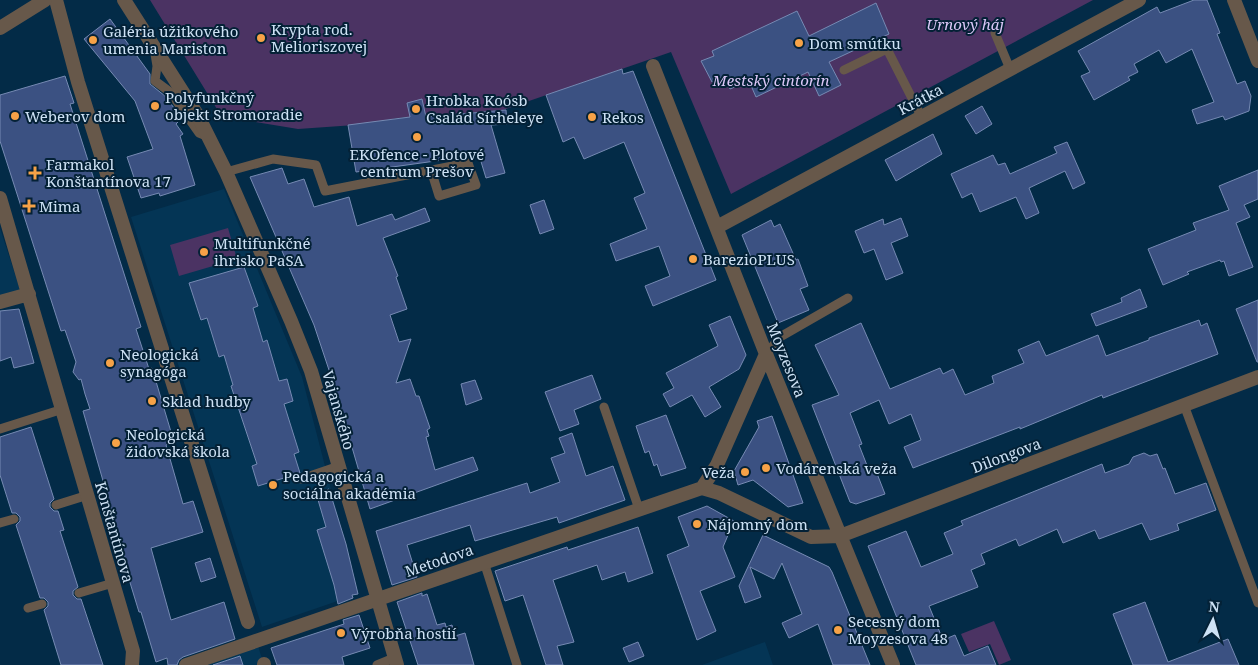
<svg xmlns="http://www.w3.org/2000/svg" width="1258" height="665" viewBox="0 0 1258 665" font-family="'Noto Serif',serif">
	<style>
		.built { fill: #043555 }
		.green { fill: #4b3363 }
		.building { fill: #3b5182; stroke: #768ab3 }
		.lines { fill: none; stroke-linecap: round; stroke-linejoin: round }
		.service { stroke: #67584a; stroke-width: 9 }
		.pedestrian { stroke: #67584a; stroke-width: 14 }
		.minor { stroke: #67584a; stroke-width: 14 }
		.tertiary { stroke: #67584a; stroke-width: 14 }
		.poi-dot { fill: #f6a247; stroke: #042136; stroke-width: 2 }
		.labels { text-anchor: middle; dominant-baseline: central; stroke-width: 4; stroke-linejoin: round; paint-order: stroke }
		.park-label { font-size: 15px; font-style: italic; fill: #dcc7f7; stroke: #042136 }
		.poi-label { font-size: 15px; fill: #cee2f5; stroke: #042136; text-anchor: start }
		.street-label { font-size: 15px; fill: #cee2f5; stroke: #042136 }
	</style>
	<rect width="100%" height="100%" fill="#032b47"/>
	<path class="built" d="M224,189L302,377L358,594L262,627L131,217Z
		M0,228L22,296L0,302Z
		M765,642L773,665H702Z
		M258,646L264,665H202Z"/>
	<path class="green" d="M150,0H1093L731,194L671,52L503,110L399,118L355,125L298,129L237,119L220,114Z
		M228,228L237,259L179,276L170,245Z
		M994,621L1011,660L999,665L990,644L969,652L961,634Z"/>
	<path class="building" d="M1194,0H1207L1220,33L1217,34L1237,84L1245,81L1251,96L1249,111L1225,120L1223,116L1197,124L1192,110L1214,102L1192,49L1166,63L1159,50L1134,64L1138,72L1128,77L1130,80L1094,100L1081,76L1090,72L1078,51L1157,7L1160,13Z
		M876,3L889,34L829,62L841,85L819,96L808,72L756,97L749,81L730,89L723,77L712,82L701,61L714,56L712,51L797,11L809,36Z
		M110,19L150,74V84L165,96L177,112L174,114L179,121L176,124L183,134L180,136L195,185L160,196L159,193L141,198L127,157L153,149L135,101L84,39Z
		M622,69L623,74L633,71L716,280L653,306L645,286L670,276L659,246L616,261L610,244L647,229L634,198L645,193L624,142L584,159L574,137L563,142L546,95Z
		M65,76L74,103L70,104L141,327L136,329L149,369L152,368L174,442L166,445L183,504L193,501L203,532L151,548L171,620L224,602L235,639L183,657L179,660L177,665H168L167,658L156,662L141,612H139L128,576L130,575L83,411L90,409L85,394L81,379L79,380L73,372L76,362L65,330L61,331L0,141V95Z
		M422,99L426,117L506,110L507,124L491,125L505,173L486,178L479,155L356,172L348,125L410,117L407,103Z
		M982,106L992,124L976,134L965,116Z
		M933,134L942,154L896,181L885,160Z
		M1067,142L1085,183L1073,189L1065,171L1029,188L1039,213L1026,219L1016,197L980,212L972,193L962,198L951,174L993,155L998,165L1005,163L1010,174L1057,153L1054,147Z
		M282,168L288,184L304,179L314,207L349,197L357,226L392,214L395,220L425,208L430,221L383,238L398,276L396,277L407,309L390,315L399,342L411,339L396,383L410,379L416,396H419L430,428L427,430L429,436L426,437L435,470L473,457L478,470L370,509L333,382L314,325L250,177Z
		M1258,170V199L1244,205L1250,217L1236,223L1253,267L1229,276L1224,261L1221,262L1220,260L1187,272L1189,274L1163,285L1148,249L1196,230L1193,223L1229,210L1219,186Z
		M544,200L554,229L540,234L530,205Z
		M901,218L908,236L891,243L903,273L886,280L874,249L864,253L855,231L883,219L884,225Z
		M771,220L774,227L780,224L796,260L798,259L808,286L800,289L809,310L778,323L742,235Z
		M244,267L258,306L253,308L263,342L267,340L279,381L287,379L293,401L284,404L299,452L294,454L300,473L258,486L252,466L257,464L231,386L233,385L224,355L219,357L207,318L201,320L189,283Z
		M1140,289L1147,307L1096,326L1091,314L1122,302L1121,298Z
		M1258,300V362H1257L1236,309Z
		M19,309L34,363L14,368L11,357L0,361V311Z
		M730,316L746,355L739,369L709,387L721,407L705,417L692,395L670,407L663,394L674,388L666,373L718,346L709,325Z
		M1199,320L1201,326L1207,323L1218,354L1103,398L1102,395L1020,429V427L913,468L904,447L921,440L911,414L889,424L879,400L850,413L862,444L859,445L870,473L876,471L885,494L856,504L850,502L812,405L839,395L815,345L861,323L890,389L940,368L943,374L953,369L965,395L994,383L992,376L1024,363L1018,350L1039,341L1046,356L1098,335L1106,356L1149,340V338Z
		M592,375L601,399L574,410L579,424L560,431L545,392Z
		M475,380L482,399L466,405L461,384Z
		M666,415L686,468L661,476L657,464L654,466L649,451L645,453L636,426Z
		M772,416L803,503L788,507L753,480L738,485L734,471L759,427L757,421Z
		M31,427L54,499L50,503V507L54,511H58L64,530L60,531L78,587L73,591V595L77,599H81L103,665H61L44,610L48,606V602L44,598H40L16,525L20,521V517L16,513H12L0,475V437Z
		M572,433L586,476L613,466L625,500L559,523L557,517L475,541L470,525L407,545L417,577L392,585L376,531L527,483L530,493L560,482L551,458L565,453L559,438Z
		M1144,453L1150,456L1157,454L1163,469L1165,468L1175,494L1206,483L1216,510L1177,524L1179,530L1150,540L1142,523L1099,539L1095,530L1063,543L1057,529L1019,546L1016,539L981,554L985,564L971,570L978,587L929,606L943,640L955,635L964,656L988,646L996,665H916L868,546L906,531L921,567L953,554L944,533L963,525L961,521L1102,464L1105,473L1129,464L1133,457Z
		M329,489L346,544L358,594L352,595L353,598L338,604L334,585L317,530L326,527L316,493Z
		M707,506L734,521L723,547L735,577L700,591L716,631L697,640L667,555L689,546L678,517Z
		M638,527L653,573L628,582L625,572L602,580L597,565L553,580L574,642L557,646L563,665H546L523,595L505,601L495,571L567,547L568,550Z
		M763,535L829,567L832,572L870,665H833L818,624L789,638L782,623L802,614L782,563L774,579L750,567L761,597L745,603L739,586Z
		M210,558L216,577L201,582L195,563Z
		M422,593V596L427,594L437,625L445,623L446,627L452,625L455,636L465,633L474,665H418L397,602Z
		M1145,602L1168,662L1228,639L1239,665H1133L1113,614Z
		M359,615L370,648L342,657L344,665H277L271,648L344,624L343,620Z
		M638,642L644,656L629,662L623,648Z
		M240,656L243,665H213Z"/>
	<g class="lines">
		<path class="service" d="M995,33L1010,69
			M155,54L157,66L155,81L170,92L199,133L209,137
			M844,70L887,49L921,116
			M226,172L273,159L316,165L325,191L468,163L476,185L439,196L431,170
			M766,354L780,337L848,298
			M1184,405L1258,603
			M604,407L639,509
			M0,429L63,409
			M301,479L339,466
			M56,505L88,495
			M0,523L14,519
			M484,562L517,665
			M79,593L113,583
			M28,608L42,604
			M377,665L394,658"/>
		<path class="pedestrian" d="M56,0L78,82L248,622
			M264,664V665"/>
		<path class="minor" d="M124,0L198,116L226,172L291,321L311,371L397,665
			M0,28L45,0
			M653,66L766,354L893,665
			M0,198L133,651L132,665
			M717,227L1139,0
			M0,302L29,294
			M702,488L719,493L811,537L840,536L1258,377
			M702,488L717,465L766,354
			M186,665L702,488"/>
		<path class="tertiary" d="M1234,0L1258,61"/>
	</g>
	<g class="poi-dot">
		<circle cx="261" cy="38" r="5"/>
		<circle cx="93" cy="40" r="5"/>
		<circle cx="799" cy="43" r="5"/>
		<circle cx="155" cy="106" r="5"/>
		<circle cx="416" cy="109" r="5"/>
		<circle cx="15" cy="116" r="5"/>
		<circle cx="592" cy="117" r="5"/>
		<circle cx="417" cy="137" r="5"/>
		<path d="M32.5 165.5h5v5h5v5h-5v5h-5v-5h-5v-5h5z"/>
		<path d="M26.5 198.5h5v5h5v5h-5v5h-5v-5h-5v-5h5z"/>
		<circle cx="204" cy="252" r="5"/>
		<circle cx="693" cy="259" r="5"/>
		<circle cx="110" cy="363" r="5"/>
		<circle cx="152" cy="401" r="5"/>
		<circle cx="116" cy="443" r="5"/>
		<circle cx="766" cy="468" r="5"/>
		<circle cx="745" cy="472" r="5"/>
		<circle cx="273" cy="485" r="5"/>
		<circle cx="697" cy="524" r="5"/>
		<circle cx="838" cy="630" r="5"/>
		<circle cx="341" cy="633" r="5"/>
	</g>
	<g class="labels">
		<g class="park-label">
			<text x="965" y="24">Urnový háj</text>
			<text x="771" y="80">Mestský cintorín</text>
		</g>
		<g class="poi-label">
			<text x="271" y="29">Krypta rod.<tspan x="271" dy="17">Melioriszovej</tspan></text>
			<text x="103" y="31">Galéria úžitkového<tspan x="103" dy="17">umenia Mariston</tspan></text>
			<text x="809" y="43">Dom smútku</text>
			<text x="165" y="97">Polyfunkčný<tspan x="165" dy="17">objekt Stromoradie</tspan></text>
			<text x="426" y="100">Hrobka Koósb<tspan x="426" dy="17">Család Sírheleye</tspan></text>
			<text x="25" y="116">Weberov dom</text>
			<text x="602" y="117">Rekos</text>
			<text x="417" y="154" text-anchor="middle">EKOfence - Plotové<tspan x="417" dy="17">centrum Prešov</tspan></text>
			<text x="46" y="164">Farmakol<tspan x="46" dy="17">Konštantínova 17</tspan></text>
			<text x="39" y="206">Mima</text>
			<text x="214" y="243">Multifunkčné<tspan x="214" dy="17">ihrisko PaSA</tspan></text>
			<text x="703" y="259">BarezioPLUS</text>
			<text x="120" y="354">Neologická<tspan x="120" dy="17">synagóga</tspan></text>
			<text x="162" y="401">Sklad hudby</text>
			<text x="126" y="434">Neologická<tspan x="126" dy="17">židovská škola</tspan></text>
			<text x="776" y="468">Vodárenská veža</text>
			<text x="735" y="472" text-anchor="end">Veža</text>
			<text x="283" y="476">Pedagogická a<tspan x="283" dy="17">sociálna akadémia</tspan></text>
			<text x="707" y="524">Nájomný dom</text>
			<text x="848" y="621">Secesný dom<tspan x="848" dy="17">Moyzesova 48</tspan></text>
			<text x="351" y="633">Výrobňa hostií</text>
		</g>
		<g class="street-label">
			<text transform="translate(920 99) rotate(-28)">Krátka</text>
			<text transform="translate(787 360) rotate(68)">Moyzesova</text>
			<text transform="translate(339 410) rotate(74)">Vajanského</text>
			<text transform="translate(1006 455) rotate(-21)">Dilongova</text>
			<text transform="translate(115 532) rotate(74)">Konštantínova</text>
			<text transform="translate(439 560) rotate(-19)">Metodova</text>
		</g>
	</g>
	<g transform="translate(1213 620) rotate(5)" stroke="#042136" stroke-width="4" paint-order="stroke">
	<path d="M0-4L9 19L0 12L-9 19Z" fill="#cee2f5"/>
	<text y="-8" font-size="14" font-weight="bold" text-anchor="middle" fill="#cee2f5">N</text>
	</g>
</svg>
